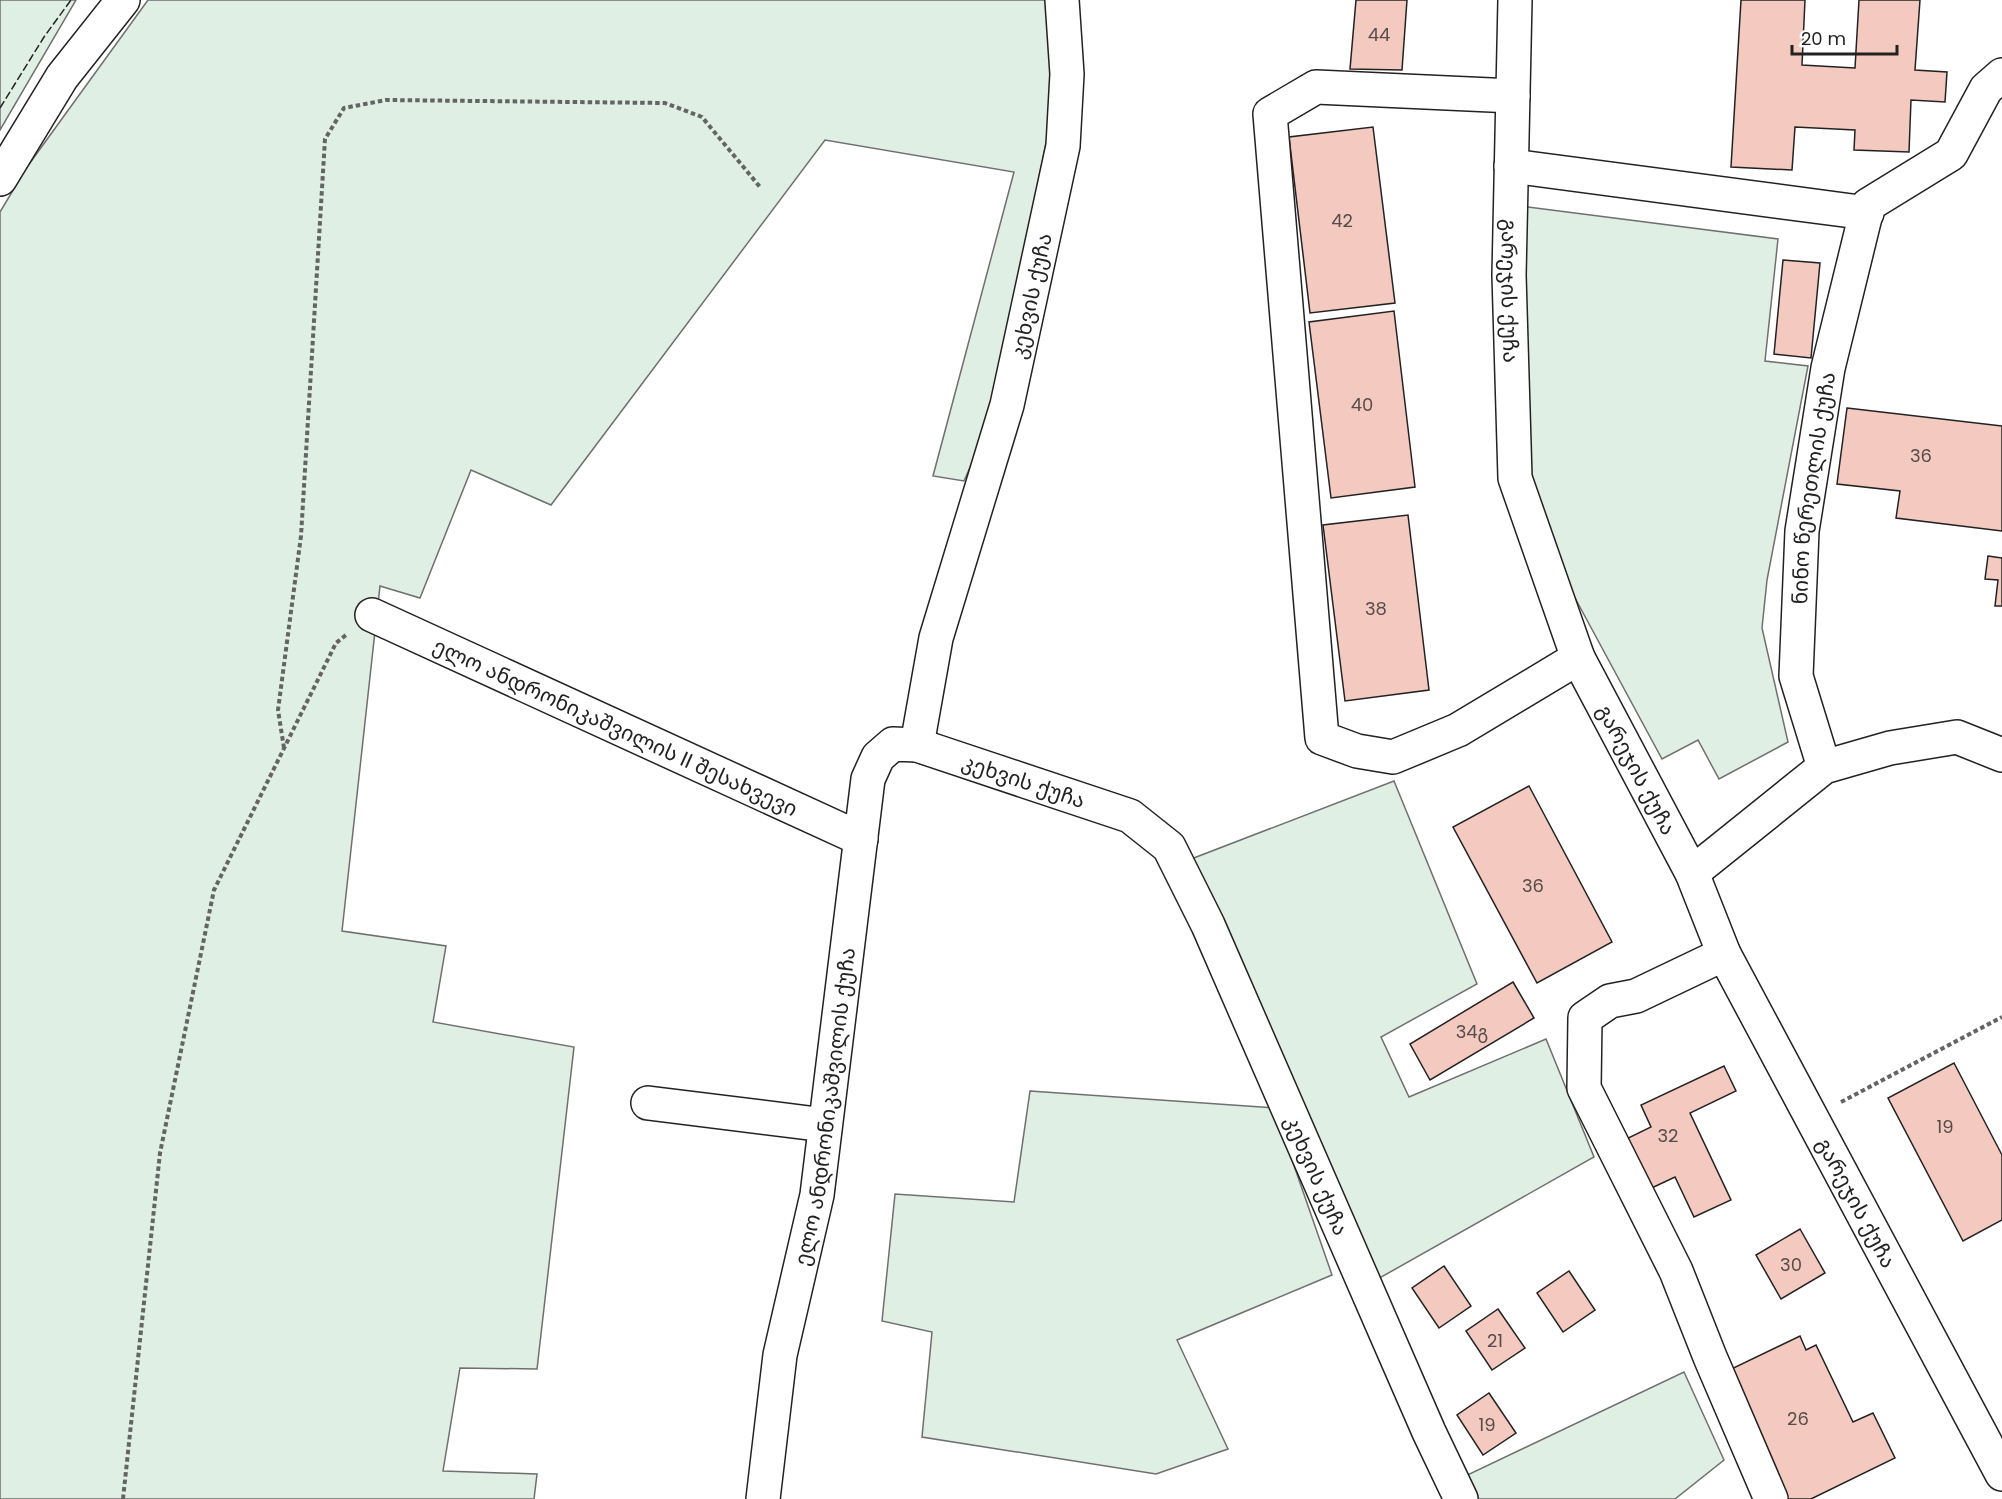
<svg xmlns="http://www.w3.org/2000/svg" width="2002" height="1499" viewBox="0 0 2002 1499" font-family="Poppins,'Noto Sans Georgian',sans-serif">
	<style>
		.green { fill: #e0efe3; stroke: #6f6f6f; stroke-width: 1.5 }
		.building { fill: #f3c9c0; stroke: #222; stroke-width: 1.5 }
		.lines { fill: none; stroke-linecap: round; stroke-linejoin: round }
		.minor-casing { stroke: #222; stroke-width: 36 }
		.major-casing { stroke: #222; stroke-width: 36 }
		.path { stroke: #646464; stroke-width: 4; stroke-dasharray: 4.5 3; stroke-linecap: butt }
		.minor { stroke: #fff; stroke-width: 33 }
		.major { stroke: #fff; stroke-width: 33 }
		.fence { stroke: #222; stroke-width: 1.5; stroke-dasharray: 8 3; stroke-linecap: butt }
		.labels { text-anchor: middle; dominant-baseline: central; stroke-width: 4.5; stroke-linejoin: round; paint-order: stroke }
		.number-label { font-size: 18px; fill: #564c4a }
		.street-label { font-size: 21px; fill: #222; stroke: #fff }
	</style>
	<rect width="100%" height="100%" fill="#fff"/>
	<path class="green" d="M0,0H76L0,130Z
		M148,0H1048L1056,70L1048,133L990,422L964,481L933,476L1014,172L825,140L551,505L471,470L420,598L380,586L342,931L446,946L433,1022L574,1047L537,1369L460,1368L443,1471L537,1474L534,1499H0V212L27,167Z
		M1521,206L1778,239L1765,361L1808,366L1767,580L1762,628L1788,742L1719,779L1698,740L1662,759L1554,559L1526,475Z
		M1394,781L1477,984L1381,1037L1409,1097L1546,1039L1594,1157L1376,1280L1186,861Z
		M1030,1091L1274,1108L1332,1275L1177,1340L1228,1449L1156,1474L922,1437L932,1332L882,1321L895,1194L1014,1202Z
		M1684,1372L1724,1460L1675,1499H1470L1461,1478Z"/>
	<path class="building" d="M1356,0H1407L1402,70L1350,69Z
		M1741,0H1805L1802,65L1855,68L1859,0H1920L1915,70L1947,72L1945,102L1911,100L1909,152L1854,150L1855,130L1795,127L1792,170L1731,167Z
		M1373,127L1395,303L1310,313L1289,137Z
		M1783,260L1820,263L1811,358L1774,354Z
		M1394,311L1415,487L1331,498L1309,322Z
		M1847,408L2002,426V531L1896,518L1900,491L1837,484Z
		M1408,515L1429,690L1345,701L1323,525Z
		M1988,556L2002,558V606H1995L1998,580L1985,579Z
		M1529,786L1612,942L1537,983L1453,827Z
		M1513,982L1534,1018L1430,1080L1410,1044Z
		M1954,1063L2002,1155V1220L1963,1241L1888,1098Z
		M1724,1066L1736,1091L1690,1113L1731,1200L1694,1217L1675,1177L1641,1193L1618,1143L1651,1127L1641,1105Z
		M1800,1229L1825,1273L1781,1299L1756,1255Z
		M1444,1266L1471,1306L1439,1328L1412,1288Z
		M1569,1271L1595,1310L1563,1332L1537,1293Z
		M1498,1309L1525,1348L1492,1370L1466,1331Z
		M1800,1336L1806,1350L1816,1345L1853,1422L1873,1413L1895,1458L1811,1499H1783L1723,1373Z
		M1489,1393L1516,1433L1483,1455L1457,1415Z"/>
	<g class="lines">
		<defs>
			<g id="minor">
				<path id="s1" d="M1515,0L1509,275L1515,478L1578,658L1692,873L1724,954L2002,1474"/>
				<path d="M1513,96L1316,87L1270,114L1322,738L1357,751L1393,757L1458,730L1578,658"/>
				<path d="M1511,166L1867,213"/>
				<path id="s2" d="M372,615L861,839"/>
				<path id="s3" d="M917,745L936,638L1007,405L1063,146L1067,74L1062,0"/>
				<path id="s4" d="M1824,767L1796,676L1802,531L1828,368L1868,205L1951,154L1986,89L2002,75"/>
				<path d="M1692,873L1824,767L1890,748L1957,737L2002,755"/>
				<path d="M1724,954L1636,996L1610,1001L1585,1018L1584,1088L1676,1271L1710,1357L1771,1499"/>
				<path d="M648,1103L825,1125"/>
				<path id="s5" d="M763,1499L780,1355L817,1195L868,779L878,757L893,744L917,745L1130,816L1169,847L1208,925L1429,1432L1461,1499"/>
			</g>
			<path id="major" d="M0,179L62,77L123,0"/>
		</defs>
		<use href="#minor" class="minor-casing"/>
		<use href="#major" class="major-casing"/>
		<path class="path" d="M284,748L278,710L301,536L325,139L344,108L386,100L665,103L702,117L760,187
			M1841,1102L2002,1017
			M123,1499L160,1153L214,890L336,643L346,635"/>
		<use href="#minor" class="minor"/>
		<use href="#major" class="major"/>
		<path class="fence" d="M0,108L44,37L71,0"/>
	</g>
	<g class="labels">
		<g class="number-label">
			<text x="1379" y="34">44</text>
			<text x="1342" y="220">42</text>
			<text x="1362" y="404">40</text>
			<text x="1921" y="455">36</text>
			<text x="1376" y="608">38</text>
			<text x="1533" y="885">36</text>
			<text x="1472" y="1031">34გ</text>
			<text x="1945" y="1126">19</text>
			<text x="1668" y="1135">32</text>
			<text x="1791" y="1264">30</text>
			<text x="1495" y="1340">21</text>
			<text x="1798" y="1418">26</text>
			<text x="1487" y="1424">19</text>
		</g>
		<g class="street-label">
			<text stroke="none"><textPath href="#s1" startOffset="291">გარეჯის ქუჩა</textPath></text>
			<text stroke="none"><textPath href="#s3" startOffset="464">კეხვის ქუჩა</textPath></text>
			<text stroke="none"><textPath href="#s4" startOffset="284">ნინო წერეთლის ქუჩა</textPath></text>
			<text stroke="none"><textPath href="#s2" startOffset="268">ელო ანდრონიკაშვილის II შესახვევი</textPath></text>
			<text stroke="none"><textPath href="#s1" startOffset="795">გარეჯის ქუჩა</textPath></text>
			<text stroke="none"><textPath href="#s5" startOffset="909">კეხვის ქუჩა</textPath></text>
			<text stroke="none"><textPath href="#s5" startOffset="398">ელო ანდრონიკაშვილის ქუჩა</textPath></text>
			<text stroke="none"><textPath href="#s5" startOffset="1431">კეხვის ქუჩა</textPath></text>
			<text stroke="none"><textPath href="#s1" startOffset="1281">გარეჯის ქუჩა</textPath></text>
		</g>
	</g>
	<path d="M1792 45v9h105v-9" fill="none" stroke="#222222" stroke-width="3"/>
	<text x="1801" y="45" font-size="18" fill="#222222" stroke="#ffffff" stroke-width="4.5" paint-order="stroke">20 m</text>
</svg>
